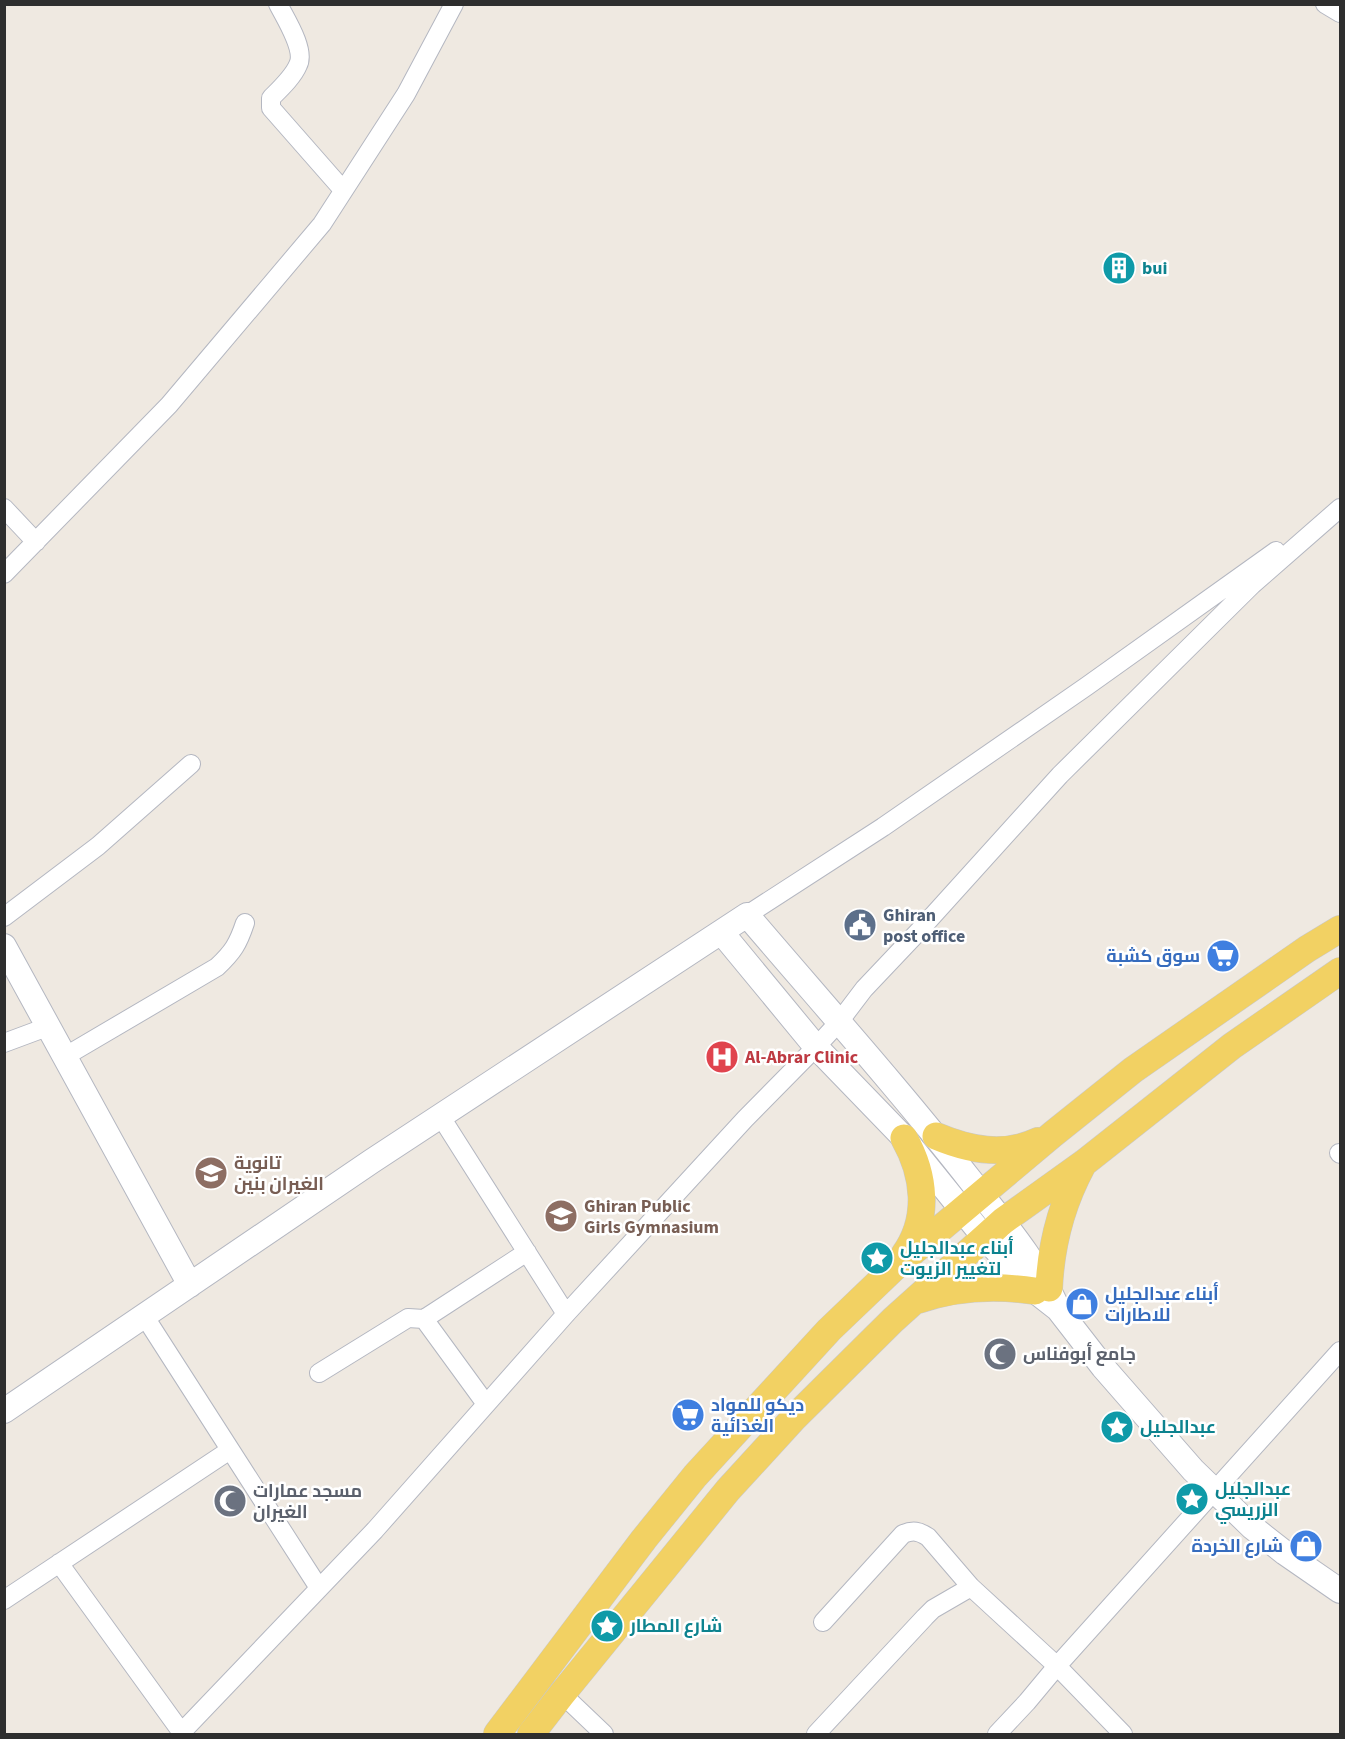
<svg xmlns="http://www.w3.org/2000/svg" width="1345" height="1739" viewBox="0 0 1345 1739" font-family="'Source Sans 3',Cairo,sans-serif">
	<style>
		.lines { fill: none; stroke-linecap: round; stroke-linejoin: round }
		.street-casing { stroke: #b4b7c1; stroke-width: 20 }
		.secondary-casing { stroke: #b4b7c1; stroke-width: 26 }
		.primary-casing { stroke: #c9c9c9; stroke-width: 28 }
		.street { stroke: #fff; stroke-width: 18 }
		.secondary { stroke: #fff; stroke-width: 24 }
		.primary { stroke: #f2d163; stroke-width: 27 }
		.labels { text-anchor: middle; dominant-baseline: central; stroke-width: 5; stroke-linejoin: round; paint-order: stroke }
		.culture-label { font-size: 18px; font-weight: bold; fill: #0d838f; stroke: #fff; text-anchor: start }
		.service-label { font-size: 18px; font-weight: bold; fill: #4e5e75; stroke: #fff; text-anchor: start }
		.shop-label { font-size: 18px; font-weight: bold; fill: #366cbe; stroke: #fff; text-anchor: end }
		.health-label { font-size: 18px; font-weight: bold; fill: #be3a42; stroke: #fff; text-anchor: start }
		.education-label { font-size: 18px; font-weight: bold; fill: #785e54; stroke: #fff; text-anchor: start }
		.worship-label { font-size: 18px; font-weight: bold; fill: #5b616d; stroke: #fff; text-anchor: start }
	</style>
	<rect width="100%" height="100%" fill="#efe9e1"/>
	<g class="lines">
		<defs>
			<path id="street" d="M278,4C285,18 306,50 298,65C293,77 280,89 271,98V108L343,190
				M1325,4L1340,13
				M4,508L36,542
				M4,574L169,405L322,224L406,94L454,4
				M747,915L883,827L1087,686L1276,551
				M4,917L98,846L191,764
				M4,1043L47,1027
				M64,1057L217,967C233,952 238,944 245,923
				M441,1117L566,1314
				M1339,1153L1340,1154
				M145,1317L319,1588
				M424,1319L527,1252
				M319,1373L408,1318L424,1319L486,1404
				M59,1563L182,1733
				M4,1600L230,1450
				M823,1622L903,1534C913,1530 919,1531 928,1537L971,1587L1057,1666L1123,1734
				M562,1694L604,1734
				M180,1734L375,1530L566,1314L745,1119L816,1047L839,1022L864,989L918,932L1060,775L1252,585L1340,508
				M816,1734L925,1617L933,1609L971,1587
				M997,1734L1027,1702L1057,1666L1340,1351"/>
			<path id="secondary" d="M722,933L816,1047L904,1138L984,1237L1035,1291L1058,1309L1103,1367L1193,1470L1252,1527L1285,1553L1340,1591
				M4,946L190,1285
				M4,1411L372,1161L747,915C822,1003 900,1090 971,1181C1002,1221 1038,1262 1058,1309"/>
			<path id="primary" d="M936,1136C969,1150 1004,1157 1038,1141
				M904,1255C930,1219 925,1175 904,1138
				M1049,1288C1051,1244 1061,1205 1082,1166
				M918,1300C956,1287 995,1285 1035,1291
				M497,1734L644,1539L695,1476L829,1330L897,1265L1053,1134L1133,1070L1307,949L1340,929
				M531,1734L562,1694L728,1490L794,1418L893,1320L1003,1221L1084,1163L1232,1046L1340,971"/>
		</defs>
		<use href="#street" class="street-casing"/>
		<use href="#secondary" class="secondary-casing"/>
		<use href="#primary" class="primary-casing"/>
		<use href="#street" class="street"/>
		<use href="#secondary" class="secondary"/>
		<use href="#primary" class="primary"/>
	</g>
	<defs>
		<symbol id="building-disc" viewBox="-11 -11 22 22"><circle r="9.5" fill="#0f9aa8" stroke="#fff"/><path d="M-4-6H4V6H1V3H-1V6H-4ZM-2.5-4.3h1.7v1.8h-1.7ZM.8-4.3h1.7v1.8H.8ZM-2.5-1h1.7V.8h-1.7ZM.8-1h1.7V.8H.8Z" fill="#fff"/></symbol>
		<symbol id="civic-disc" viewBox="-11 -11 22 22"><circle r="9.5" fill="#5c6f8a" stroke="#fff"/><path d="M-.6-6.5H3V-4.5H.6V-3L4-1V1h2V6H-6V1h2V-1L-.6-3ZM-1.2 2.5V6h2.4V2.5Z" fill="#fff"/></symbol>
		<symbol id="supermarket-disc" viewBox="-11 -11 22 22"><circle r="9.5" fill="#3f7fe0" stroke="#fff"/><path d="M-6-5.5h2.5l.6 2H6L4.5 2H-2.5L-4.4-4H-6ZM-1.5 3.2a1.3 1.3 0 1 0 .1 0ZM3 3.2a1.3 1.3 0 1 0 .1 0Z" fill="#fff"/></symbol>
		<symbol id="hospital-disc" viewBox="-11 -11 22 22"><circle r="9.5" fill="#e0444e" stroke="#fff"/><path d="M-5-5h3v3.5h4V-5h3V5h-3V1.5h-4V5h-3Z" fill="#fff"/></symbol>
		<symbol id="school-disc" viewBox="-11 -11 22 22"><circle r="9.5" fill="#8d6e63" stroke="#fff"/><path d="M0-5L7-2L0 1L-7-2ZM-4 1L0 2.5L4 1V4Q0 6-4 4Z" fill="#fff"/></symbol>
		<symbol id="sight-disc" viewBox="-11 -11 22 22"><circle r="9.5" fill="#0f9aa8" stroke="#fff"/><path d="M0-6L1.8-2.2L6-1.7L2.9 1.2L3.7 5.4L0 3.3L-3.7 5.4L-2.9 1.2L-6-1.7L-1.8-2.2Z" fill="#fff"/></symbol>
		<symbol id="shop-disc" viewBox="-11 -11 22 22"><circle r="9.5" fill="#3f7fe0" stroke="#fff"/><path d="M-5-2.5h2.3a2.7 3.5 0 0 1 5.4 0H5L5.5 6h-11ZM-1.5-2.5h3a1.5 2.3 0 0 0-3 0Z" fill="#fff"/></symbol>
		<symbol id="mosque-disc" viewBox="-11 -11 22 22"><circle r="9.5" fill="#6b7280" stroke="#fff"/><path d="M3.5-4.9A6 6 0 1 0 3.5 4.9A5 5 0 1 1 3.5-4.9Z" fill="#fff"/></symbol>
	</defs>
	<g fill-rule="evenodd">
		<use href="#building-disc" x="1100" y="249" width="38" height="38"/>
		<use href="#civic-disc" x="841" y="906" width="38" height="38"/>
		<use href="#supermarket-disc" x="1204" y="937" width="38" height="38"/>
		<use href="#hospital-disc" x="703" y="1038" width="38" height="38"/>
		<use href="#school-disc" x="192" y="1154" width="38" height="38"/>
		<use href="#school-disc" x="542" y="1197" width="38" height="38"/>
		<use href="#sight-disc" x="858" y="1239" width="38" height="38"/>
		<use href="#shop-disc" x="1063" y="1285" width="38" height="38"/>
		<use href="#mosque-disc" x="981" y="1335" width="38" height="38"/>
		<use href="#supermarket-disc" x="669" y="1396" width="38" height="38"/>
		<use href="#sight-disc" x="1098" y="1408" width="38" height="38"/>
		<use href="#sight-disc" x="1173" y="1480" width="38" height="38"/>
		<use href="#mosque-disc" x="211" y="1482" width="38" height="38"/>
		<use href="#shop-disc" x="1287" y="1527" width="38" height="38"/>
		<use href="#sight-disc" x="588" y="1607" width="38" height="38"/>
	</g>
	<g class="labels">
		<g class="culture-label">
			<text x="1142" y="268">bui</text>
			<text x="900" y="1248">أبناء عبدالجليل<tspan x="900" dy="21">لتغيير الزيوت</tspan></text>
			<text x="1140" y="1427">عبدالجليل</text>
			<text x="1215" y="1489">عبدالجليل<tspan x="1215" dy="21">الزريسي</tspan></text>
			<text x="630" y="1626">شارع المطار</text>
		</g>
		<g class="service-label">
			<text x="883" y="915">Ghiran<tspan x="883" dy="21">post office</tspan></text>
		</g>
		<g class="shop-label">
			<text x="1200" y="956">سوق كشبة</text>
			<text x="1105" y="1294" text-anchor="start">أبناء عبدالجليل<tspan x="1105" dy="21">للاطارات</tspan></text>
			<text x="711" y="1405" text-anchor="start">ديكو للمواد<tspan x="711" dy="21">الغذائية</tspan></text>
			<text x="1283" y="1546">شارع الخردة</text>
		</g>
		<g class="health-label">
			<text x="745" y="1057">Al-Abrar Clinic</text>
		</g>
		<g class="education-label">
			<text x="234" y="1163">تانوية<tspan x="234" dy="21">الغيران بنين</tspan></text>
			<text x="584" y="1206">Ghiran Public<tspan x="584" dy="21">Girls Gymnasium</tspan></text>
		</g>
		<g class="worship-label">
			<text x="1023" y="1354">جامع أبوفناس</text>
			<text x="253" y="1491">مسجد عمارات<tspan x="253" dy="21">الغيران</tspan></text>
		</g>
	</g>
	<rect width="1345" height="1739" fill="none" stroke="#2e2e2e" stroke-width="12"/>
</svg>
